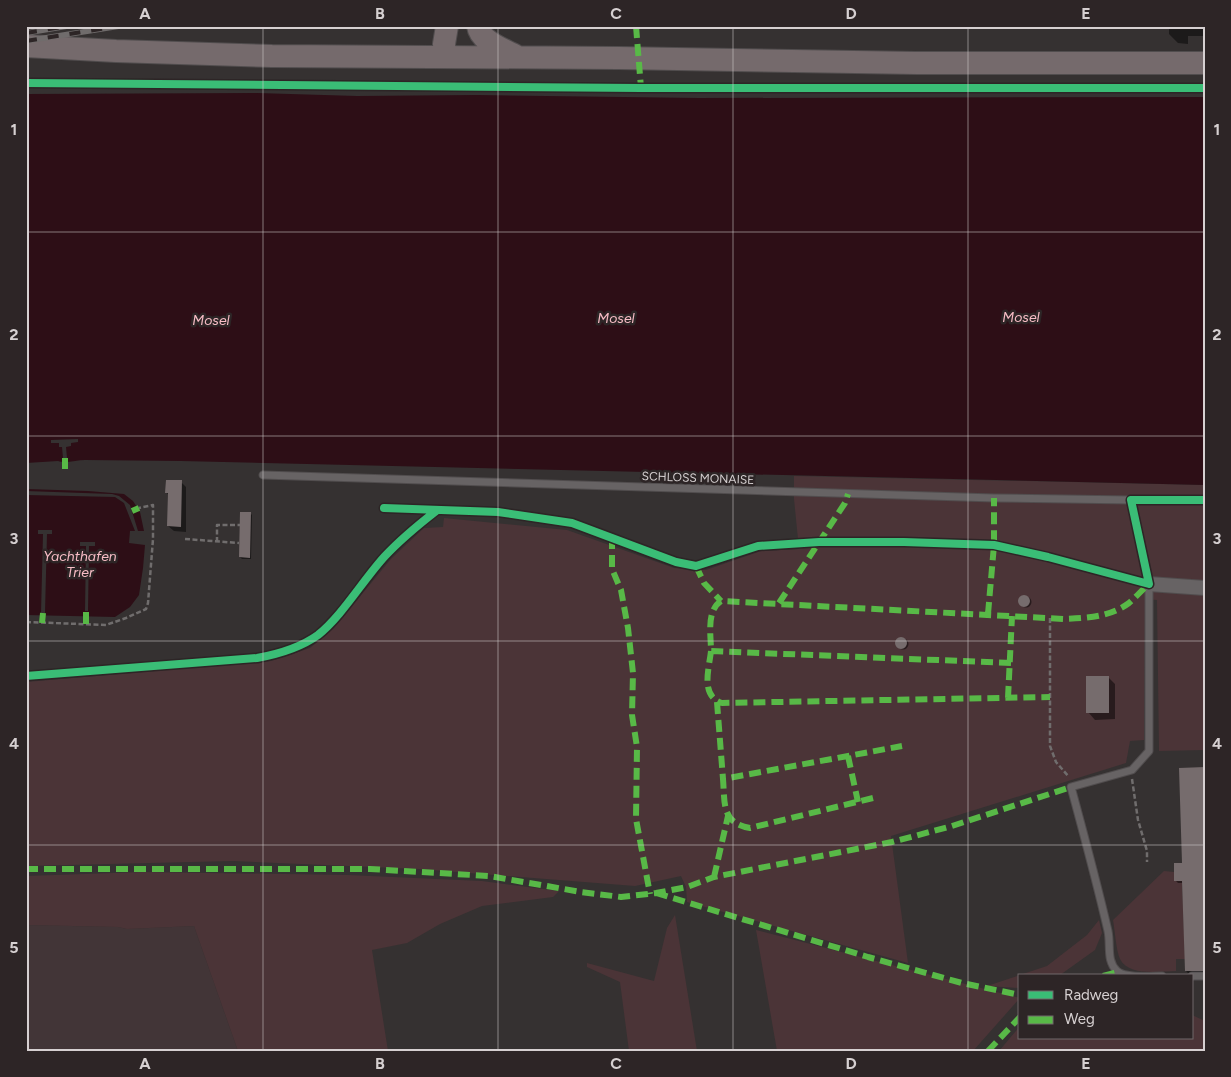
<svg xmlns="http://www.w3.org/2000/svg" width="1231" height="1077" viewBox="0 0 1231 1077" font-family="Figtree,sans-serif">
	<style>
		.built { fill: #423537 }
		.green { fill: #4b3437 }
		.water { fill: #2d0e16 }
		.pier { fill: #353131 }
		.shadow { fill: #0007 }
		.building { fill: #766c6d }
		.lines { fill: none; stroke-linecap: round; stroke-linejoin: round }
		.lane-casing { stroke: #514d4e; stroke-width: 9 }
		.street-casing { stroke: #514d4e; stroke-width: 16 }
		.primary-casing { stroke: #514d4e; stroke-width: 24 }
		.path { stroke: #706d6d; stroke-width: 2.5; stroke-dasharray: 5 2.5; stroke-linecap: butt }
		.lane { stroke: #676364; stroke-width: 7 }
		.street { stroke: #676364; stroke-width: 14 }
		.primary { stroke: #756a6c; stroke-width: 22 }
		.rail-casing { stroke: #706c6c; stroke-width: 5.5 }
		.rail { stroke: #2d2526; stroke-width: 4; stroke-dasharray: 11; stroke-linecap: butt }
		.quiet { stroke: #58b947; stroke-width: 6; stroke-dasharray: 12 6; stroke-linecap: butt }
		.cycleway-casing { stroke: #2d2526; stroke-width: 11 }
		.cycleway { stroke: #3abd76; stroke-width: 8 }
		.grid { fill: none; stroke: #d6d0d1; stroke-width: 1; stroke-opacity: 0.55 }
		.labels { text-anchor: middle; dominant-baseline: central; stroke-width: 5; stroke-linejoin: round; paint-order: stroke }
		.street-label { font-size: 12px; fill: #d6d0d1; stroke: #2d2526 }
		.water-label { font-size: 14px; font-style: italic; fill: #f8bdc6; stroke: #2d2526 }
		.neatline { fill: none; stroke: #d6d0d1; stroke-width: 2 }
		.grid-label { font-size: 16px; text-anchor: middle; font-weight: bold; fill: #d6d0d1 }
	</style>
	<rect width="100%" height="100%" fill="#353131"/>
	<path class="built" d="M26,925L118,927L127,929L194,926L238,1051H26Z"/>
	<path class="green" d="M794,476L1205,485V750L1159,751L1157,600L1145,599L1144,740L1130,741L1126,763L891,836L908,963L687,902L686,887L681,876L635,886L419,869L233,861L26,866V682L271,661L310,648L334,628L391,559L424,528L443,527L444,518L567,530L674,568L706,570L761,551L799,549L794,499Z
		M1164,871L1174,872L1175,881H1182L1185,959H1176V971C1160,971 1129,977 1120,959C1116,950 1115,931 1113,920Z
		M143,872L348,875L482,881L559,891L553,897L482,906L440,924L407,943L372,950L388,1051H238L194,926L127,929L118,927L26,925V876Z
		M675,915L697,1051H629L620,982L587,967V963L654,981L667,928Z
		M1099,920L1102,933L1095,950L1060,975L1020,976V988L987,986L1047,966L1087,935Z
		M756,930L1020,998L973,1051H777Z
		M1192,1015L1205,1021V1051H999L1020,1026V1038H1192Z"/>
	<path class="water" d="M257,93L357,96L477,95L699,98L1205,97V485L181,461C149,461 117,460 85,460C77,460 65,464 58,461L26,463V94Z
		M26,489L88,491L124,494L133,501L140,512L144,531H130L129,543L145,545L143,568L139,595L130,607L115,617L26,615Z"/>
	<path class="pier" d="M78,439V442L71,443V446L66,447L67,458H63L62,447H59V443H51V440Z
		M26,491L112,494L119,496L130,505L138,531H135L124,503L115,497L26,495Z
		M38,530H52V534H47L45,613H41L43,534H38Z
		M80,542H95V546H89L88,611H85L86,546H80Z"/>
	<path class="shadow" d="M1169,26H1205V36H1188V44L1178,43L1169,34Z
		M181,482L186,487V532L174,531L168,526L169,495L166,492Z
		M250,513L252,515L251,559H242L240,557Z
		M1020.5 602a5.5 5.5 0 1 1 11 0a5.5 5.5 0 1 1-11 0Z
		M897.5 644a5.5 5.5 0 1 1 11 0a5.5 5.5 0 1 1-11 0Z
		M1108,677L1115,684V719L1095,720L1088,712Z
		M1205,768V972L1188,973L1186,971L1184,883H1178L1176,881L1183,864Z"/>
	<path class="building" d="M166,480H182L181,527L167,526L168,493H165Z
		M240,512H251L250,558L239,557Z
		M1018 601a6 6 0 1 1 12 0a6 6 0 1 1-12 0Z
		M895 643a6 6 0 1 1 12 0a6 6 0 1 1-12 0Z
		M1086,676H1109V713H1086Z
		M1205,767V971H1185L1182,881H1174V863H1182L1179,768Z"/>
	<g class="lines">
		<defs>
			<path id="lane" d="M263,475L994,498L1131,500L1149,584V751L1132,770L1071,787C1084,835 1097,883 1108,931C1111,945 1106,961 1117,971C1125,979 1151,976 1162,976
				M1192,976H1205"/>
			<path id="street" d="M1149,584L1205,588"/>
			<path id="primary" d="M478,26C480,42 504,49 516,56
				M26,46L116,51L272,56L618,58L916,63H1205
				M445,57L444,44L447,26"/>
		</defs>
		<use href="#lane" class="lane-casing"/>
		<use href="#street" class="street-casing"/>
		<use href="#primary" class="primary-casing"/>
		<path class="path" d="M185,539L239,543
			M217,542V525H240
			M1050,618V746L1056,762L1069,777
			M26,622L106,625L126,618L146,609L148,603L153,539V505L139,508
			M1132,779L1138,820L1147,851V862"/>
		<use href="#lane" class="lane"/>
		<use href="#street" class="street"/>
		<use href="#primary" class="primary"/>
		<defs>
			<path id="rail" d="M26,33L68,26
				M26,41L120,26"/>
		</defs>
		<use href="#rail" class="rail-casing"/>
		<use href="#rail" class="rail"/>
		<path class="quiet" d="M636,26L641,88
			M65,458V469
			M132,511L139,508
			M612,537V569L621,590L628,628L633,673L632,715L637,747L636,819L650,894
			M696,566L704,583L721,601
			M779,603L845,503L848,494
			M988,614L994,545V498
			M42,623L43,613
			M86,624V611
			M711,651C709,669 700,696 722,703L1050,697
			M1011,663L711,651C711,635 706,611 721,601L1065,619C1087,618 1110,617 1129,603C1136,597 1142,590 1149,584
			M1008,698L1012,616
			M717,702L723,779
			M848,756L858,802
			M873,798L750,828C721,823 725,803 723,779L902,746
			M26,869H370L489,876L581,892L621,897L656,893L687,887L714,877L892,842L952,826L1071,787
			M714,877L728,816
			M656,893L868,957L962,983L1020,995
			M1103,976L1118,972
			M988,1051L1020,1017"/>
		<defs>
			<path id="cycleway" d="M26,83L641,88H1205
				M384,508L498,512L572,523L676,562L696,566L758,546L819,542H904L994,545L1048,557L1149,584L1131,500H1205
				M26,676L257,658C279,654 300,648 318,635C342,616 363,580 385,556C400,540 418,525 436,511"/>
		</defs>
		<use href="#cycleway" class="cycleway-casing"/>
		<use href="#cycleway" class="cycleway"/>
	</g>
	<path class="grid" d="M263,26V1051M498,26V1051M733,26V1051M968,26V1051M26,232H1205M26,436H1205M26,641H1205M26,845H1205"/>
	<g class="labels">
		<g class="street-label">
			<text transform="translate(698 478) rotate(2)">SCHLOSS MONAISE</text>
		</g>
		<g class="water-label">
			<text x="1021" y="317">Mosel</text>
			<text x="616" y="318">Mosel</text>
			<text x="211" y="320">Mosel</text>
			<text x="80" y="556">Yachthafen<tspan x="80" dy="16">Trier</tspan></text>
		</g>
	</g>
	<rect width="1231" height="1077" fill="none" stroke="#2d2526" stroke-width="55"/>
	<rect x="1018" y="974" width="175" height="65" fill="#2d2526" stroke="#71696a"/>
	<rect x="1028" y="991" width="25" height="8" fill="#3abd76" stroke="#71696a"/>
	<text x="1064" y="1000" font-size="15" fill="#d6d0d1">Radweg</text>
	<rect x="1028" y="1016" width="25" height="8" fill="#58b947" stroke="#71696a"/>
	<text x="1064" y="1024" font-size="15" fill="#d6d0d1">Weg</text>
	<rect x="28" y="28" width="1176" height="1022" class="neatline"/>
	<g class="grid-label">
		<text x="145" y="19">A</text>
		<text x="380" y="19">B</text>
		<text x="616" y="19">C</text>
		<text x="851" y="19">D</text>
		<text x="1086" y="19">E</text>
		<text x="14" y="135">1</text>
		<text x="1217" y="135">1</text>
		<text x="14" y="340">2</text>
		<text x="1217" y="340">2</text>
		<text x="14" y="544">3</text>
		<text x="1217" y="544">3</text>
		<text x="14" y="749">4</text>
		<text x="1217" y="749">4</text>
		<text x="14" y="953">5</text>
		<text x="1217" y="953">5</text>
		<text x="145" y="1069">A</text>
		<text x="380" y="1069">B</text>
		<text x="616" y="1069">C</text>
		<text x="851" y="1069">D</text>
		<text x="1086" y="1069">E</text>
	</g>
</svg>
